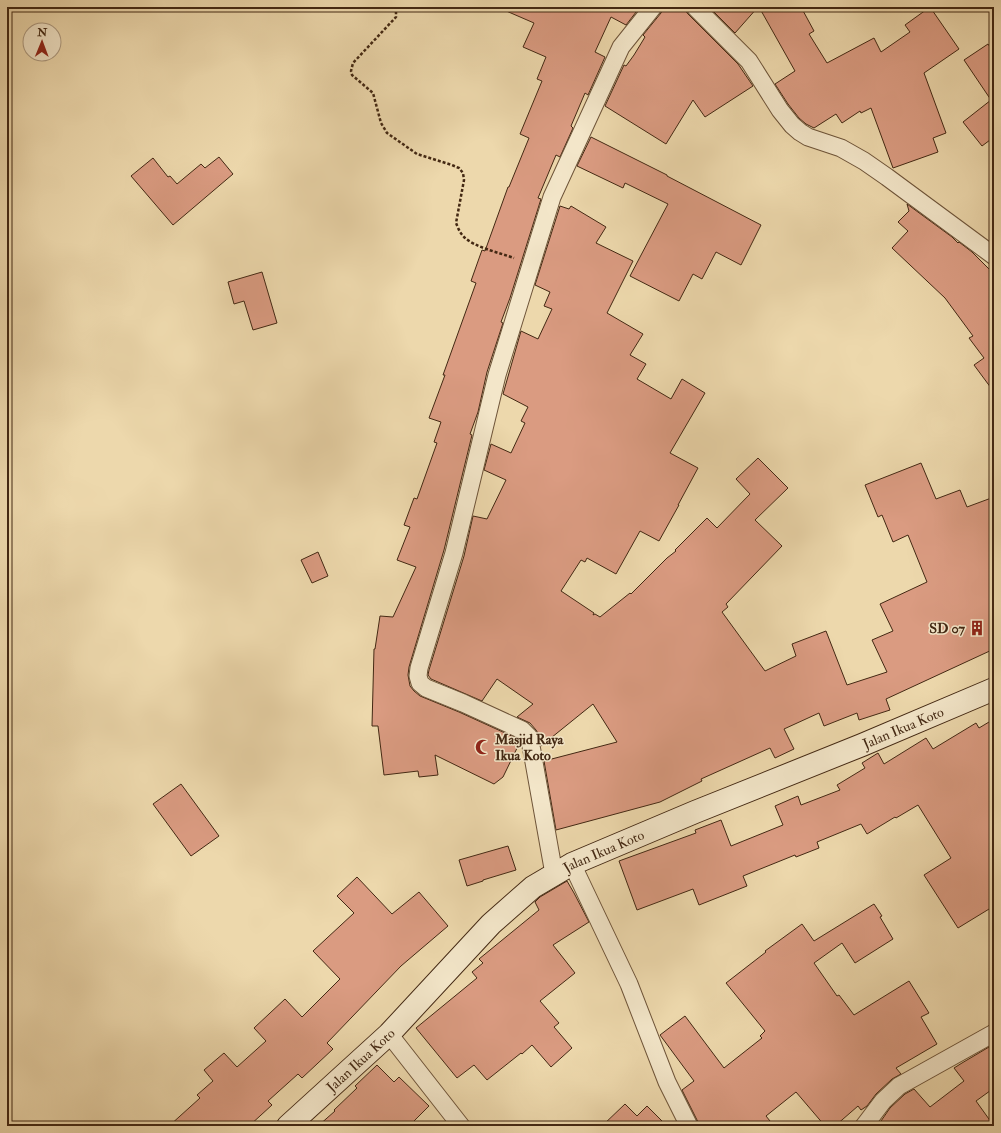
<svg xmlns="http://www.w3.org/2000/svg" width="1001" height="1133" viewBox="0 0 1001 1133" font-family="'IM FELL Double Pica',serif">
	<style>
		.building { fill: #da9b81; stroke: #432813 }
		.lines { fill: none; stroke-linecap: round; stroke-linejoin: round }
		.street-casing { stroke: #6e5439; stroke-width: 19 }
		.secondary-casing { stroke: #432813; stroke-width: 24 }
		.path { stroke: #432813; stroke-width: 2.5; stroke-dasharray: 3 2; stroke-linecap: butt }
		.street { stroke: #f3e6c9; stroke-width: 17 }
		.secondary { stroke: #f3e6c9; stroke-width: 22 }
		.labels { text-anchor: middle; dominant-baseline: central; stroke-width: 3; stroke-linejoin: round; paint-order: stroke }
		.poi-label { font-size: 14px; font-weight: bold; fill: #432813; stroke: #f3e6c9; text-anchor: end }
		.street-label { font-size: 14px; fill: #432813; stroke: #f3e6c9 }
	</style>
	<rect width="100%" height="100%" fill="#edd8ac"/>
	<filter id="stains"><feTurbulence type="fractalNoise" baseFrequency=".005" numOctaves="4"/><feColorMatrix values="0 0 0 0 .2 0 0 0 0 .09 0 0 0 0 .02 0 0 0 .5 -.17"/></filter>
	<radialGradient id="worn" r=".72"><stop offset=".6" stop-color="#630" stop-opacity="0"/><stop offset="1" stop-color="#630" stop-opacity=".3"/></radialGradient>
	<path class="building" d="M497,7H640L626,25L611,17L595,52L605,57L588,95L585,93L571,126L573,128L560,157L556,155L538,198L541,199L510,298L501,322L503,323L487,372L478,412L470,434L472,435L444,550L409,667L408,675L410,686L414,691L420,696L459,712L516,738L520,742L503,777L494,784L435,755L438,775L419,777L418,771L384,775L378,726H372L374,649H375L380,616L393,617L416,567L397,560L410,527L404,525L414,498L417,499L437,443L434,442L441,422L429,418L445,375H443L476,283L471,281L482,250L485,251L508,187H509L529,138L520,134L542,81L537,79L546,57L523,47L534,23Z
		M663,7H685V10L688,14L738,64L753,86L705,117L693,100L666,144L605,106L624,65L626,66L634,55L645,37L643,35L661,13Z
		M709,7H758L735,33Z
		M759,7H801L814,31L809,34L827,63L874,38L881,52L910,32L905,25L930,7L959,49L924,73L946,133L933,138L938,152L893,168L871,108L861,113L860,111L842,123L836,114L814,128L806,124L799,118L788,104L775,84L795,71Z
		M988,44L994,53V137L982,146L963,122L991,100L964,60Z
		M591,137L667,175V176L761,225L741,265L716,252L702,279L693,274L679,301L630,276L668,204L625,183L623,188L577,166Z
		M219,157L233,174L173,225L131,176L153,158L168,177L170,176L177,184L201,164L205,168Z
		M907,204L952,237L958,243L959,242L972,252L994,274V392L974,365L984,358L969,338L973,336L945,298L892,248L908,231L898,222L909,211Z
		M560,206L569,209L571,206L606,227L596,243L633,261L607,313L643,334L630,355L646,364L637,379L671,399L682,379L705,393L670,453L698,468L678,505H679L659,541L640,531L616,574L587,558L585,562L581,560L561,591L594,613L593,615L595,614L600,617L630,593L631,594L667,558L676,551L675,550L707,518L717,528L750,494L736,479L758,458L788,488L755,520L782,546L726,604L728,607L722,612L765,671L796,656L792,644L826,631L847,685L887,672L872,640L893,631L880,604L927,582L908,535L893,542L882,515L878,517L865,485L921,463L936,499L960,490L967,507L994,497V649L886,699L890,710L859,720L857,713L824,726L819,713L784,729L794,749L775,758L770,748L701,779L702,781L660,802L556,830L544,761L617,742L593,704L541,746L539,735L536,730L530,723L517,717L533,704L497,679L482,701L431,679L428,675L429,670L464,556L473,516L487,519L506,480L484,470L491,444L511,453L525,423L521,421L528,407L503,394L521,331L538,339L552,309L544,306L550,292L535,285Z
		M262,272L277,323L253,330L244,301L234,304L228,282Z
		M318,552L328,576L312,583L301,560Z
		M994,719V906L958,928L924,875L951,858L918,805L896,818L895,817L867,834L861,824L817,842L819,848L796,857L795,855L743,876L747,886L699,905L693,889L637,910L619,861L696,833L695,830L721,820L731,846L783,825L775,806L798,796L801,805L840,790L837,785L865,768L862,763L878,753L884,764L926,738L933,749L976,723L979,728Z
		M181,784L219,836L191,856L153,804Z
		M508,846L516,870L483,880V881L467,886L459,860Z
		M357,877L392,914L419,892L448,926L401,966L327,1043L333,1049L302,1078L298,1074L268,1101L272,1105L249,1126H169L200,1098L197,1095L213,1081L204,1070L224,1053L237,1067L266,1041L254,1028L285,999L302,1017L340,979L313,951L354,913L337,896Z
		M567,881L574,893L589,922L553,945L575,973L540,1001L559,1023L554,1027L572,1048L551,1067L532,1045L522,1054L521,1053L487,1080L474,1065L457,1078L416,1028L477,978L472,972L483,963L479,959L539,910L535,902L540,897Z
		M874,904L882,916L880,917L893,939L855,963L842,943L814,963L837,996L839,995L854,1015L909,981L929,1013L921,1017L937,1044L896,1068L901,1074L892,1079L876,1094L867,1106L861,1110L858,1106L835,1126H825L796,1092L766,1116L774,1126H700L682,1090L694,1081L660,1035L685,1016L724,1068L762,1038L760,1036L765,1031L726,983L766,952L765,951L802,924L814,941Z
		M994,1044V1088L976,1101L994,1126H886L881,1121L890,1108L905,1094L914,1089L930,1107L964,1081L954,1068L962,1063Z
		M377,1065L394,1082L399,1077L429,1106L409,1126H318L335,1111L334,1110L357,1088L355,1086Z
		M625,1104L637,1116L647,1106L667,1126H602Z"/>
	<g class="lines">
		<defs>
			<path id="street" d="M695,7L749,61L780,110L792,125L800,132L808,137L841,148L864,161L887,177L994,256
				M572,864L629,984L667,1082L689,1126
				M554,874L532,751L529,737L522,730L463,703L426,688L420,683L418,676L419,668L454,553L497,375L552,197L621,47L653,7
				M389,1034L461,1126
				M864,1126L883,1101L899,1086L994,1033"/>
			<g id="secondary">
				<path id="s1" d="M288,1126L389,1034L491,924L533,887L572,864L695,812L862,745L994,689"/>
			</g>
		</defs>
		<use href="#street" class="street-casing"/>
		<use href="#secondary" class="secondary-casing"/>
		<path class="path" d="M393,7L396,12V17L353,63L351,71L352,75L373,93L381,123L387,133L417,154L452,165L459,168L463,173L464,180L456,223C458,228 460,233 464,237C474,247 500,253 514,258"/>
		<use href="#street" class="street"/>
		<use href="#secondary" class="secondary"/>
	</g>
	<defs>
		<symbol id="building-bare" viewBox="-9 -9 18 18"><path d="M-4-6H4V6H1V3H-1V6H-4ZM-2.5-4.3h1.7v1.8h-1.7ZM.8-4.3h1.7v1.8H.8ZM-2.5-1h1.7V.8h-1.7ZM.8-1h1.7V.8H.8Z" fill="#8f2418" stroke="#f3e6c9" stroke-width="2.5" paint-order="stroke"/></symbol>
		<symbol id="mosque-bare" viewBox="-9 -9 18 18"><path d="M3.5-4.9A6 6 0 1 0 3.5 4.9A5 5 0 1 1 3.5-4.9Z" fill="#8f2418" stroke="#f3e6c9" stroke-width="2.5" paint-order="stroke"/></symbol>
	</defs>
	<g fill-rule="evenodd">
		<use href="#building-bare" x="966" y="617" width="22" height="22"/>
		<use href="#mosque-bare" x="472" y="736" width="22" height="22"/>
	</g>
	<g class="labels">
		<g class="poi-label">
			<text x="965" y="628">SD 07</text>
			<text x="495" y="739" text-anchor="start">Masjid Raya<tspan x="495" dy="16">Ikua Koto</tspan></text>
		</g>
		<g class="street-label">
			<text stroke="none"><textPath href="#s1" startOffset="746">Jalan Ikua Koto</textPath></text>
			<text stroke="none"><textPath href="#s1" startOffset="422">Jalan Ikua Koto</textPath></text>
			<text stroke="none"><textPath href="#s1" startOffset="98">Jalan Ikua Koto</textPath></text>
		</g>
	</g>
	<rect width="1001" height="1133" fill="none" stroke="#edd8ac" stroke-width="24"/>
	<rect x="8" y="8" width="985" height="1117" fill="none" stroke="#432813" stroke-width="2"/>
	<rect x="12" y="12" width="977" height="1109" fill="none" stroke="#432813"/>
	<g transform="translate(42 42) rotate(1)"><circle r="19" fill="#f3e6c9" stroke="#ad9a80"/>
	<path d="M0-3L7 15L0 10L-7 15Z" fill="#8f2418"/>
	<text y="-6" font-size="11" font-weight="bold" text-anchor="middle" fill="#432813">N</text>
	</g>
	<rect width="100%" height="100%" filter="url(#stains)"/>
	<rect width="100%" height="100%" fill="url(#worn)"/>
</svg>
